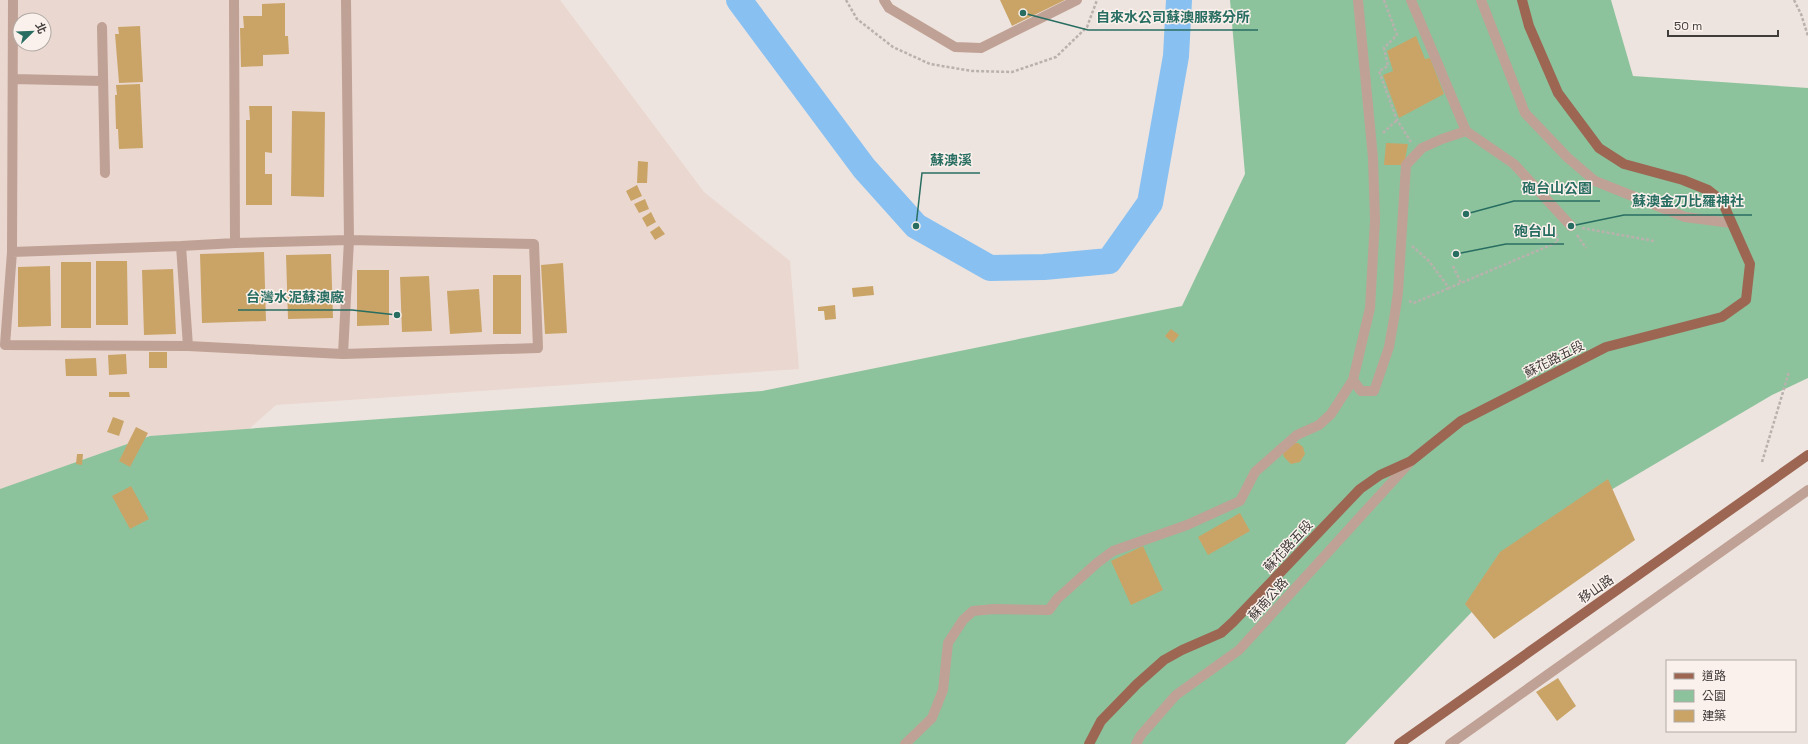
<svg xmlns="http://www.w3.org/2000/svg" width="1808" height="744" viewBox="0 0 1808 744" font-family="'Space Grotesk','Noto Sans TC',sans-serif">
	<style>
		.built { fill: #ead7d0; fill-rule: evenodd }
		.green { fill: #8dc39c }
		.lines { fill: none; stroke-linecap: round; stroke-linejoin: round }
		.river { stroke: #88c1f1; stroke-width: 26 }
		.building { fill: #caa467 }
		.path { stroke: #b9b1ad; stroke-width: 2.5; stroke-dasharray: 3 2; stroke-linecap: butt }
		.minor { stroke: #c0a195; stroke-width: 10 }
		.major { stroke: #9c6652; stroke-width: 10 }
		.labels { text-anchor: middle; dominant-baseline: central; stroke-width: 3; stroke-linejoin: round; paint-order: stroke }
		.street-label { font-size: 13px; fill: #403c3a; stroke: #fbf1ec }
		.leader { fill: none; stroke: #286d61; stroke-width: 1.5 }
		.callout-dot { fill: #286d61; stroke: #fbf1ec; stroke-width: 1.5 }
		.callout-label { font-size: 14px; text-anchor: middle; font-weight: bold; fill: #286d61; stroke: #fbf1ec; stroke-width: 3; stroke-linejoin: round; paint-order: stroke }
	</style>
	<rect width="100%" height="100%" fill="#eee4df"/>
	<path class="built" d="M0,0H560L704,192L790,261L799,369L276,405L0,650ZM20,20H44V44H20Z"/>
	<path class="green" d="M1230,0H1611L1633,76L1808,88V378L1772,395L1560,520L1345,744H0V489L150,436L762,391L1182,306L1245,174Z"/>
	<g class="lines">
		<path class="river" d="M739,0L864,168L916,226L990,268L1044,267L1109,261L1150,203L1176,56L1179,0"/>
	</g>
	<path class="building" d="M1000,0H1065L1012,26Z
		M285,3V36H288L289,54L263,55V66L241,67L240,28H244L243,16H262V4Z
		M140,26L143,82L119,83L115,34H119L118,27Z
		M1416,36L1425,59L1430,58L1444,94L1399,118L1383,75L1393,71L1387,51Z
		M140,84L143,148L119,149L118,129H116L115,95H117L116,85Z
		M249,106H272V153L265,152V174H272V205H246V120H250Z
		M292,111L325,112L324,197L291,196Z
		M1386,143L1408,144L1404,165H1384Z
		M638,161L648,162L647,183H637Z
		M637,185L642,196L631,201L626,191Z
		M645,199L649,209L639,213L634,204Z
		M651,212L656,222L647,227L642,218Z
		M659,226L665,234L655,240L650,232Z
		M264,252L266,321L202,323L200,254Z
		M331,254L333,318L288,319L286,255Z
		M96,261H127L128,325H96Z
		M61,262H91V328H61Z
		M563,263L567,333L545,334L541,265Z
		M50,266L51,326L18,327V267Z
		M173,269L176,334L144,335L142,270Z
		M357,270H389V325L357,326Z
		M493,275H521V334H493Z
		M429,276L432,331L402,332L400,277Z
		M873,286L874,295L853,297L852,288Z
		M479,289L482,332L450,334L447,291Z
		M835,305L836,319L825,320L824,311H818V307Z
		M1171,329L1179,335L1173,343L1165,336Z
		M149,352H167V368H149Z
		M126,354L127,374L109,375L108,355Z
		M96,358L97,376H66L65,359Z
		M109,392H129L130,397H109Z
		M113,417L124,421L119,436L107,432Z
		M136,427L148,433L130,467L119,461Z
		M1291,443H1298L1303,447L1305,454L1300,462L1291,464L1284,457L1282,450Z
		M77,454H83L82,465L76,464Z
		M1608,479L1635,540L1494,639L1465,604L1500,552Z
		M131,486L149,519L130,529L112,496Z
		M1240,513L1250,531L1208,555L1198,537Z
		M1143,546L1163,590L1131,605L1111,561Z
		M1558,678L1576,706L1557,721L1536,692Z"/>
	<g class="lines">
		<path class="path" d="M846,0L857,19L893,47L930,64L972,71L1012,72L1056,57L1087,27L1097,0
			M1384,0L1397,35L1384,48L1388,66L1379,71L1397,120L1411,142
			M1794,0L1801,14L1808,36
			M1383,133L1397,120
			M1582,228L1654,241
			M1577,235L1586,248
			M1412,246L1429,261L1449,288L1461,283
			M1453,266L1461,283L1558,242L1555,228
			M1409,301L1414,303L1449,288
			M1762,462L1789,372"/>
		<path class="minor" d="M13,0L12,252L5,345L188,346L343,354L538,348L534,244L349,240L235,243
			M884,0L889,8L955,47L981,48L1077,0
			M1411,0L1466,131L1514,164L1571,226
			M1481,0L1525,113L1568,158L1595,181L1685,217L1731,223
			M102,27L105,173
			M13,79L102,81
			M12,252L181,246
			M188,346L181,246L235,243L234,0
			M343,354L349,240L346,0
			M1353,380L1361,391H1374L1389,347L1395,313L1398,292L1406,165L1422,148L1442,139L1466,131
			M905,744L932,718L943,690L948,643L963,620L973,611L994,609L1049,610L1057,599L1097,563L1113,551L1187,525L1240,501L1255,472L1297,435L1319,425L1331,414L1353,380L1370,308L1375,220L1373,158L1358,0
			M1136,744L1141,735L1176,695L1239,650L1411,461
			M1450,744L1808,490"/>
		<path class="major" d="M1089,744L1101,721L1137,684L1164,660L1182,650L1221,633L1233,622L1360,489L1380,475L1411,461L1461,421L1606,347L1722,317L1746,300L1750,264L1722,201L1708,190L1683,180L1624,164L1599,148L1558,93L1529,26L1522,0
			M1399,744L1808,455"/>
	</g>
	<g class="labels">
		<g class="street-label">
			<text transform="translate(1554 359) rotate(-27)">蘇花路五段</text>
			<text transform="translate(1288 546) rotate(-47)">蘇花路五段</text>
			<text transform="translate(1596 589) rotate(-35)">移山路</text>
			<text transform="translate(1268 599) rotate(-48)">蘇南公路</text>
		</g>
	</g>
	<path class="leader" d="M1023 13L1088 30H1258M916 226L922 173H980M1466 214L1514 201H1600M1571 226L1624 215H1752M1456 254L1506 244H1564M397 315L352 310H238"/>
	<g class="callout-dot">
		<circle cx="1023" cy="13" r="4"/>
		<circle cx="916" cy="226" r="4"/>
		<circle cx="1466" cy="214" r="4"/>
		<circle cx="1571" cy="226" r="4"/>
		<circle cx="1456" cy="254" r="4"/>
		<circle cx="397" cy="315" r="4"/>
	</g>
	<g class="callout-label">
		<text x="1173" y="22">自來水公司蘇澳服務分所</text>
		<text x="951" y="165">蘇澳溪</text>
		<text x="1557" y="193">砲台山公園</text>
		<text x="1688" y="206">蘇澳金刀比羅神社</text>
		<text x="1535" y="236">砲台山</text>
		<text x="295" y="302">台灣水泥蘇澳廠</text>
	</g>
	<rect x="1666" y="660" width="130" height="72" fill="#fbf1ec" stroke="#b0a9a5"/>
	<rect x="1674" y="673" width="20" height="6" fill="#9c6652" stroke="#b0a9a5"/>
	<text x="1702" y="680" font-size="12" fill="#403c3a">道路</text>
	<rect x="1674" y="690" width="20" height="12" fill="#8dc39c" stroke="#b0a9a5"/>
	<text x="1702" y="700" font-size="12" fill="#403c3a">公園</text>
	<rect x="1674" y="710" width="20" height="12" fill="#caa467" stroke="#b0a9a5"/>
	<text x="1702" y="720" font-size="12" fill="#403c3a">建築</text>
	<g transform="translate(32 32) rotate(67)"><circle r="19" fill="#fbf1ec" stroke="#b0a9a5"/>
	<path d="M0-3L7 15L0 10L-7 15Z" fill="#286d61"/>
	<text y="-6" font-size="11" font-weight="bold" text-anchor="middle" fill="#403c3a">北</text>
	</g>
	<path d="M1668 30v6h110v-6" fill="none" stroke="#403c3a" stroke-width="2"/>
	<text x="1674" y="30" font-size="12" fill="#403c3a" stroke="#fbf1ec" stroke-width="3" paint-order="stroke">50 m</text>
</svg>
